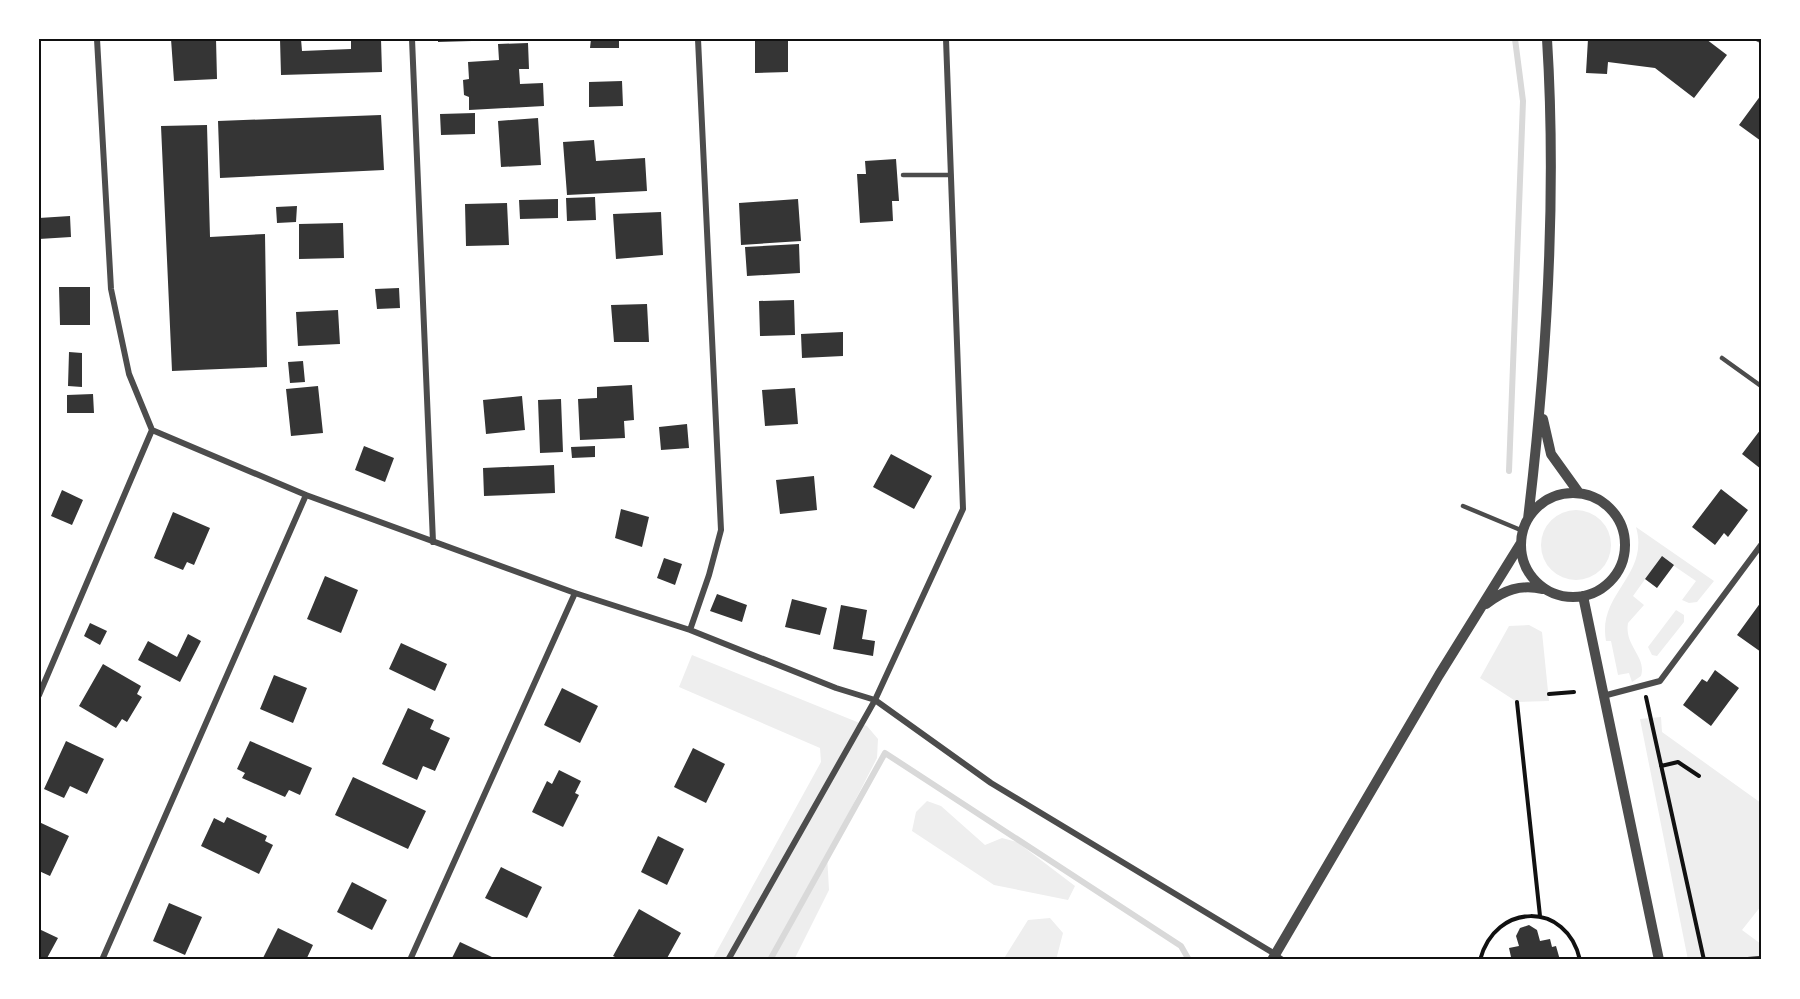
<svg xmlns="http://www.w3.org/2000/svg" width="1800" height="999" viewBox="0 0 1800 999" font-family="'Source Sans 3',sans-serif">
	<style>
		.green { fill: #eee }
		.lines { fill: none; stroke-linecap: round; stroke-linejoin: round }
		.stream { stroke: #d9d9d9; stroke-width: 6 }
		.building { fill: #353535 }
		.path { stroke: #111; stroke-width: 4 }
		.service { stroke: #4c4c4c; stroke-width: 4.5 }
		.minor { stroke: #4c4c4c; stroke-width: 6 }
		.tertiary { stroke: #4c4c4c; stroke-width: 10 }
		.neatline { fill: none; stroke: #111; stroke-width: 2 }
	</style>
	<rect width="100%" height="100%" fill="#fff"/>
	<path class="green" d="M1541 545a35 35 0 1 1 70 0a35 35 0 1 1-70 0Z
		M1636,527L1714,581L1697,602L1689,603L1682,600L1696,581L1661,557L1633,596L1644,605L1628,623C1624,646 1647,657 1641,676L1632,682L1629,673L1618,675L1611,641H1606C1597,593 1650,576 1636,527Z
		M1676,610L1684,615V622L1657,656L1652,655L1648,647Z
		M1529,625L1542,632L1549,701L1517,702L1480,678L1509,626Z
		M692,655L867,726L878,739L877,758L827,855L829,890L794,960H712L821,762L820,748L679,687Z
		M1635,694L1640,719L1661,717L1662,732L1761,803V906L1742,930L1761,944V960H1688Z
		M927,801L941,806L985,845L1002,838L1017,842L1075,886L1068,900L994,885L912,831L916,812Z
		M1050,918L1063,933L1056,960H1003L1028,920Z"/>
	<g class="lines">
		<path class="stream" d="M1509,471L1523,101L1515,39
			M770,960L885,753L1181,946L1189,960"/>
	</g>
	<path class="building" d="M171,39H216L217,79L174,81Z
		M280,39H301L302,51L351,49V39H381L382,72L281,75Z
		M438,39H471L472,41L438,42Z
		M591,39H619V48H590Z
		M755,39H788V72L755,73Z
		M1588,39H1706L1727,55L1694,98L1655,68L1608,62L1607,74L1586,73Z
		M528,43L529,69H519L520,84L543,83L544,106L469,110V97L464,95L463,80L469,79L468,62L499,60L498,44Z
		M622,81L623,106L589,107V82Z
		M1761,95V141L1739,125Z
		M475,113V134L441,135L440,114Z
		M381,115L384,170L220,178L218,121Z
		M538,118L541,165L501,167L498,121Z
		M207,125L210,237L265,234L267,367L172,371L161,126Z
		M594,140L596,161L645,158L647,191L567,195L563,142Z
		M896,159L899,201H892L893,221L860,223L857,174H866L865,161Z
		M595,197L596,220L567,221L566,198Z
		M558,199V218L520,219L519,200Z
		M798,199L801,241L741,245L739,203Z
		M507,203L509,245L466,246L465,204Z
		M297,206L296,222L277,223L276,207Z
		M661,212L663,255L616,259L613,214Z
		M70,216L71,237L39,239V218Z
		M343,223L344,258L299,259V224Z
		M799,244L800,273L747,276L745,247Z
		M59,287H90V325H60Z
		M399,288L400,308L377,309L375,289Z
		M794,300L795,335L760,336L759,301Z
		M647,304L649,342H614L611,305Z
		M338,310L340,344L298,346L296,312Z
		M843,332V356L802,358L801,334Z
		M69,352L82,353V387L68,386Z
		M303,361L305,382L290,383L288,362Z
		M632,385L634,420L624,421L625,438L580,440L578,399L597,398V387Z
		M318,386L323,433L291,436L286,389Z
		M795,388L798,424L765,426L762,390Z
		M93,394L94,413H67V395Z
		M522,396L525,430L486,434L483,400Z
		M561,399L563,452L540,453L538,400Z
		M687,424L689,448L661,450L659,427Z
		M1761,429V469L1742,454Z
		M364,446L394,458L385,482L355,470Z
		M595,446V457L572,458L571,447Z
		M891,454L932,476L914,509L873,487Z
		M554,465L555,493L484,496L483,468Z
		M814,476L817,510L780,514L776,480Z
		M1721,489L1748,510L1728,537L1724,533L1715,545L1692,527Z
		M62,490L83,500L72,525L51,516Z
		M621,509L649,517L642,547L615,538Z
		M173,512L210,528L194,565L187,562L183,570L154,558Z
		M1662,556L1674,565L1657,588L1645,579Z
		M664,558L682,564L675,585L657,578Z
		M325,576L358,590L341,633L307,619Z
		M717,594L747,605L742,622L710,611Z
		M792,599L827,608L820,635L785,627Z
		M1761,602V652L1737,635Z
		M841,605L867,610L862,639L875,641L873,656L833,649Z
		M90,623L107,631L100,645L84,636Z
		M188,634L201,641L180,682L138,660L148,641L177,657Z
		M401,643L447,664L435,691L389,669Z
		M103,664L141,686L137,694L142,697L127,722L122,719L116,728L79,706Z
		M1715,670L1739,688L1711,726L1683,705L1702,679L1707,682Z
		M274,675L307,688L293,723L260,709Z
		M562,688L598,706L580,743L544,725Z
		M408,708L434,720L430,729L450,738L435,771L423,766L417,780L382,764Z
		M66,741L104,759L87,794L70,786L64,798L44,789Z
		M250,741L312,768L300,795L289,790L285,797L242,778L245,773L237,769Z
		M693,748L725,764L706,803L674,787Z
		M559,770L581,781L575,793L579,795L563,827L532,812L547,781L552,784Z
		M353,777L426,811L408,849L335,815Z
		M227,817L267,836L265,841L273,845L259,874L201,846L214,818L224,823Z
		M39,822L69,836L50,876L39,871Z
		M658,836L684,849L667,885L641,872Z
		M501,867L542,887L527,918L485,898Z
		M352,882L387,900L372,930L337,912Z
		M169,903L202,917L185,955L153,941Z
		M639,909L681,933L666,960H621L613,956Z
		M1529,925L1537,930L1540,941L1550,939L1552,947L1556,946L1560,960H1507L1511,957L1509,948L1519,946L1516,936L1520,928Z
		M278,928L313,945L306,960H262Z
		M39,929L58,938L46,960H39Z
		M460,942L494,958L493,960H451Z"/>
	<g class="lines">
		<path class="path" d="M1549,694L1574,692
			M1646,697L1704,960
			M1517,702L1540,916
			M1661,766L1678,762L1699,776
			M1480,960C1495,902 1567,901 1580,960
			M1734,960L1761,958"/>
		<path class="service" d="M1757,39L1761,41
			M903,175H951
			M1722,358L1761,386
			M1463,506L1523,531
			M1275,954L1284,960"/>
		<path class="minor" d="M412,39L433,542
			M152,430L306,495L575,593L690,630L836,688L875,700L991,783L1275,954
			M690,630L709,575L721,530L698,39
			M39,695L152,430L129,374L111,289L97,39
			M1603,696L1660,681L1761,545
			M102,960L306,495
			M410,960L575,593
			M728,960L875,700L963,509L946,39"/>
		<path class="tertiary" d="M1543,419L1551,454L1579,493
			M1521 545a52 52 0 1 1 104 0a52 52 0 1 1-104 0Z
			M1528,519C1547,360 1557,198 1547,39
			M1583,596L1659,960
			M1486,604C1504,590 1520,584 1543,589
			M1272,960L1439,675L1521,543"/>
	</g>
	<rect width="1800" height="999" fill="none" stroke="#ffffff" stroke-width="81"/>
	<rect x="40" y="40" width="1720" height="918" class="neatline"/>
</svg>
